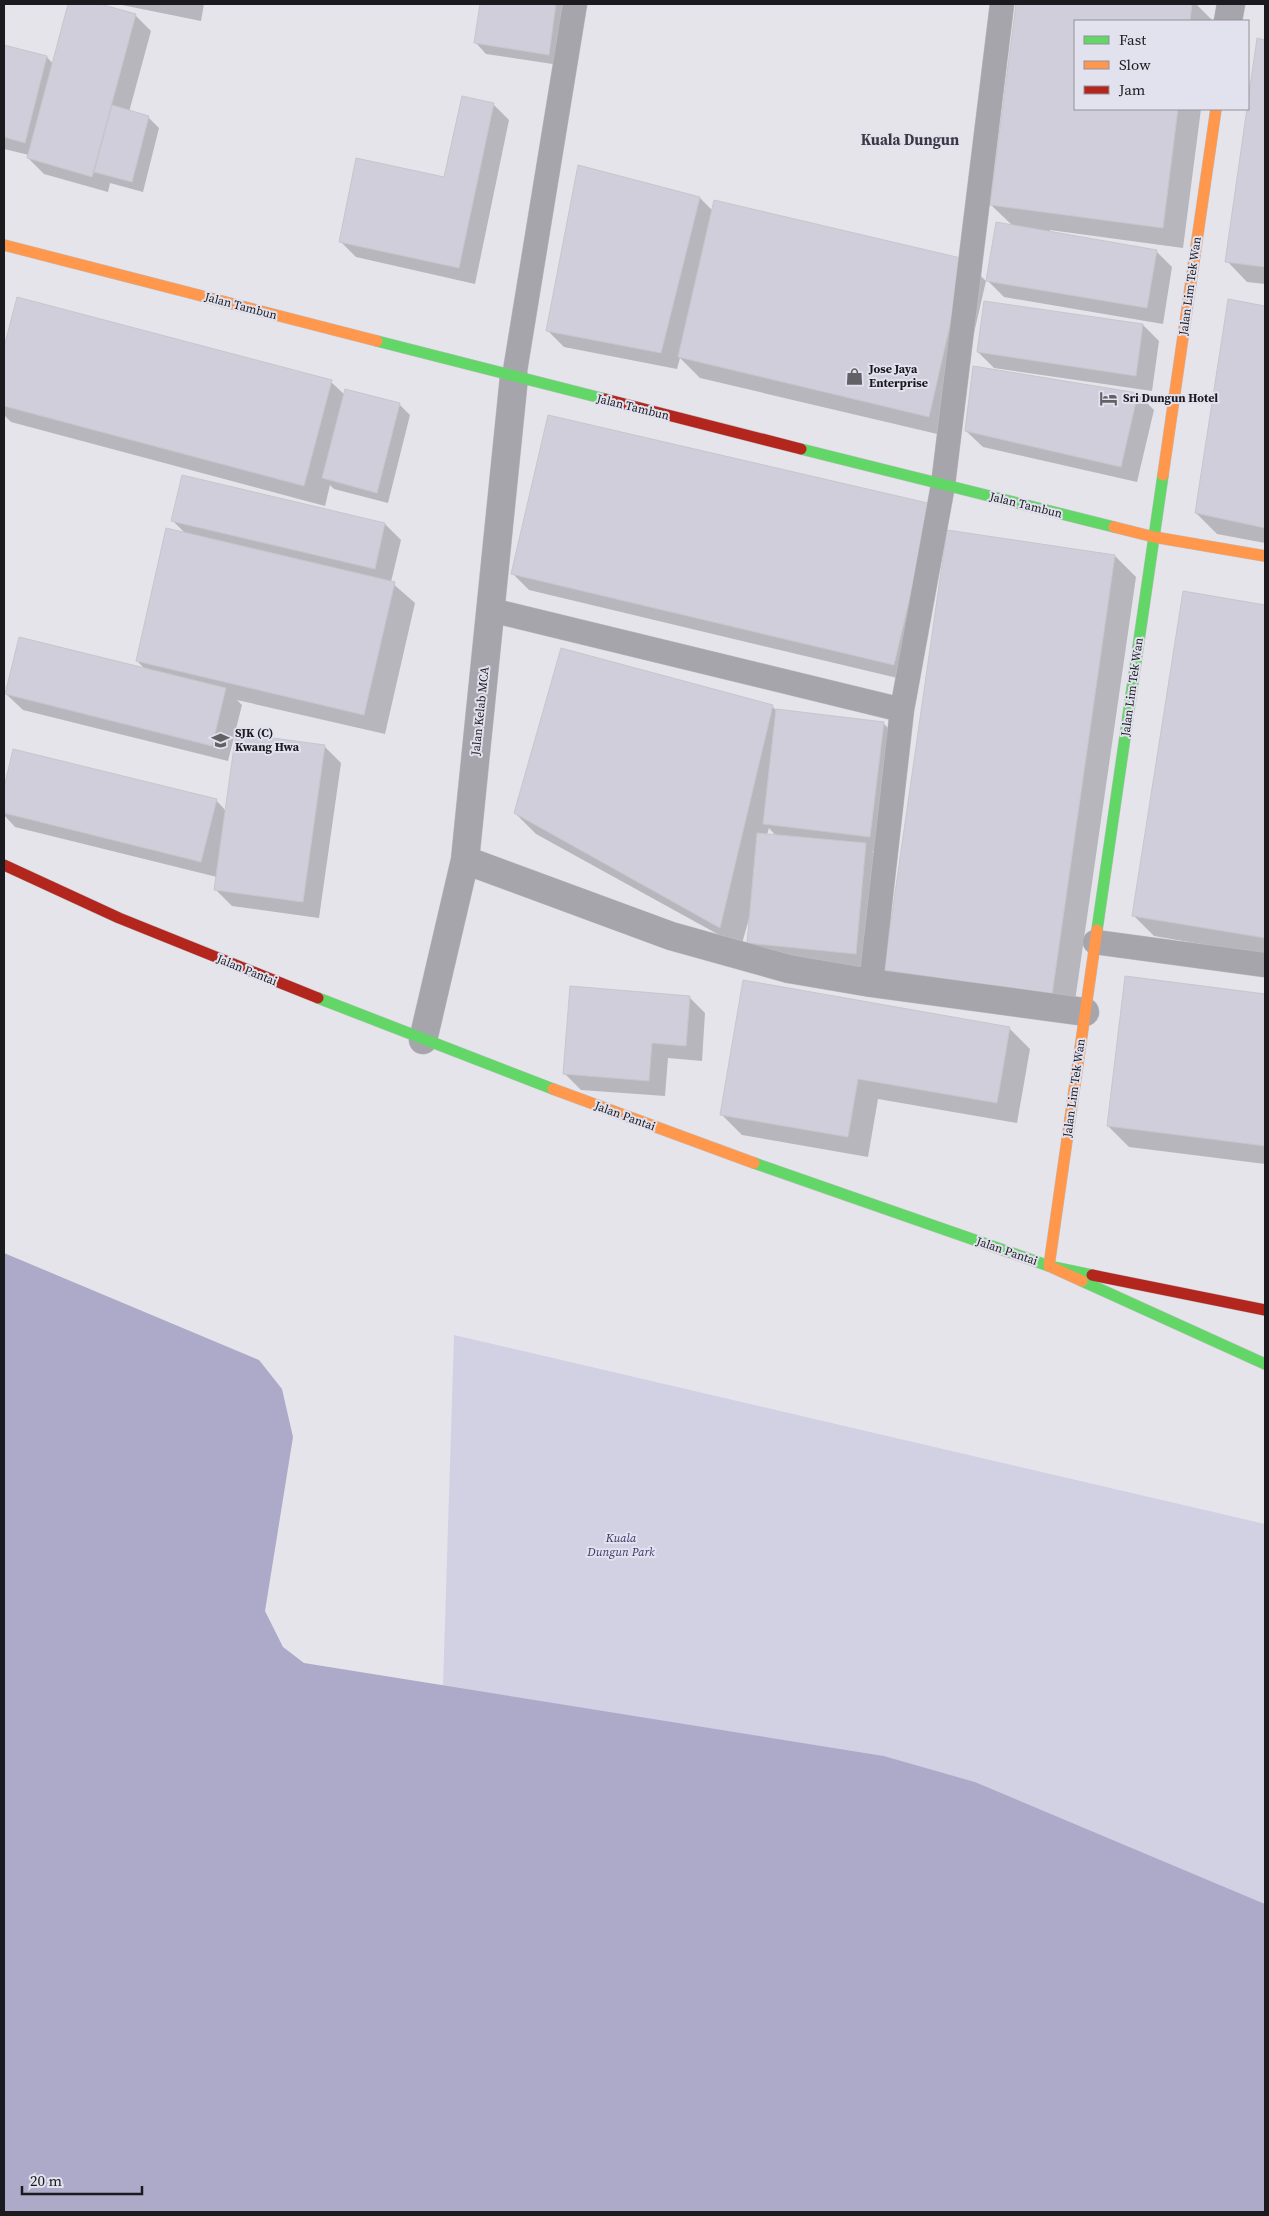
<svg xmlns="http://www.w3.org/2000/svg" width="1269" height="2216" viewBox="0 0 1269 2216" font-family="'Source Serif 4',serif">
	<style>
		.green { fill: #d2d0e3 }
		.water { fill: #adaac9 }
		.shadow { fill: #0003; fill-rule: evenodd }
		.building { fill: #cfceda; stroke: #c7c6cc }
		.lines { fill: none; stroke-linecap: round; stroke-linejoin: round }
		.lane-casing { stroke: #c1c0c5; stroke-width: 25 }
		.street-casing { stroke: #c1c0c5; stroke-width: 29 }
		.fast-casing { stroke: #c1c0c5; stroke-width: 12 }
		.slow-casing { stroke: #c1c0c5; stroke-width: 12 }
		.jam-casing { stroke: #c1c0c5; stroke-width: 12 }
		.lane { stroke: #a6a5ac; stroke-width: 24 }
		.street { stroke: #a6a5ac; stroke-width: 28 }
		.fast { stroke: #63d668; stroke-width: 11 }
		.slow { stroke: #ff974d; stroke-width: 11 }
		.jam { stroke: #b3261e; stroke-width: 11 }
		.labels { text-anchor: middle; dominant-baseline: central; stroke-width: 4; stroke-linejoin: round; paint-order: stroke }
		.street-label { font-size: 12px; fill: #1a1a1f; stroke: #e2e1ee }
		.poi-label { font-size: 12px; font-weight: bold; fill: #1a1a1f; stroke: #e2e1ee; text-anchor: start }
		.park-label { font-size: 12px; font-style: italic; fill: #3c3269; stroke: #e2e1ee }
		.quarter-label { font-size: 15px; font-weight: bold; fill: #393843; stroke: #e2e1ee }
	</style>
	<rect width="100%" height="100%" fill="#e5e4eb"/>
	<path class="green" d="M454,1335L1265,1524V1904L975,1782L884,1756L443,1686Z"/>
	<path class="water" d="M4,1253L259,1360L282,1389L293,1437L265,1611L283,1647L304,1663L884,1756L975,1782L1265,1904V2212H4Z"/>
	<path class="shadow" d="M69,4H96L135,15L151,31L129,112L148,117L159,128L143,192L110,183L108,192L44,174L28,158L29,155L4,149V46L47,57L53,64Z
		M117,4H204L201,21Z
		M481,4H569L559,65L486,54L476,43Z
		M1017,4H1196L1213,21H1075V109H1201L1183,248L1050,230V233L1156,251L1172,267L1163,324L1004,297L988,281L1013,226L991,205Z
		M1258,40L1265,41V284L1247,282L1227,261Z
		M493,104L509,120L475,284L356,257L340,241L445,178Z
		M700,198L713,211L965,261L986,281L950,437L700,378L680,358L677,369L564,347L548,331Z
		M18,299L331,382L345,395L399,404L410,415L388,503L334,489L330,485L325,506L11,422L4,415V352Z
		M1229,301L1265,307V543L1217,534L1196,513Z
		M1143,325L1159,341L1152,391L994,368L978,352Z
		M1138,394L1154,410L1137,482L983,447L966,431Z
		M931,505L910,681L529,590L513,574Z
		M173,521L385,524L401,540L391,582L415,603L385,734L237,700L242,705L228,761L23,710L6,694L145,669L137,661L185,533Z
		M1115,556L1136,577L1073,1015L906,991L885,970Z
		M1184,592L1265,606V955L1154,936L1134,916Z
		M772,706L776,710L883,723L900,740L886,853L872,851L882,860L872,969L765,959L748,943L752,908L741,947L536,834L515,813ZM769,828L776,836L767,835Z
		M325,747L341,763L319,918L232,906L215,889L217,877L15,827L4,815V793L14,750L216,800L226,811Z
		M1126,978L1265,996V1164L1129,1147L1108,1126Z
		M689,997L705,1013L702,1061L668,1058L665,1096L581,1090L564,1073Z
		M1009,1028L1030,1049L1017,1123L878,1099L868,1157L742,1135L722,1115Z"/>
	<path class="building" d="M68,4H100L136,14L92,177L27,158Z
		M480,4H556L549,55L474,43Z
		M1016,4H1192L1190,21H1075V109H1178L1163,228L990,205Z
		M1257,38L1265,40V267L1225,262Z
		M4,45L47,56L25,143L4,137Z
		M462,96L494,103L459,268L339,242L356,158L444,177Z
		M112,105L149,116L132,182L94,172Z
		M578,165L700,197L661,353L546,331Z
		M714,200L965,259L929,417L678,357Z
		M996,222L1157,250L1147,308L986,281Z
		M17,297L332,380L304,486L4,406V347Z
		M1228,299L1265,306V528L1195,513Z
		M984,301L1143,324L1136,376L977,352Z
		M973,366L1138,393L1121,467L965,431Z
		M345,389L400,403L377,493L322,478Z
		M548,415L932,504L894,665L511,574Z
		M182,475L385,523L375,569L171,521Z
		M166,528L395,582L364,715L136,661Z
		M947,530L1115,555L1052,995L884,970Z
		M1183,591L1265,605V938L1132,916Z
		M19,637L226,688L212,746L5,694Z
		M561,648L773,705L720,928L514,813Z
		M776,709L884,722L870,837L763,824Z
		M236,733L325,745L303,902L214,890Z
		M13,749L217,799L201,862L4,813V788Z
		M757,833L866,843L856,954L747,943Z
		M1125,976L1265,994V1146L1107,1126Z
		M743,980L1010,1027L997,1103L858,1079L848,1137L720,1115Z
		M570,986L690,996L686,1046L652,1043L649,1081L563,1074Z"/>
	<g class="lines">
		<defs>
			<path id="lane" d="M514,377L575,4
				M491,610L902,710
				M1095,942L1265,965
				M871,983L902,710L943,485L1002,4"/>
			<path id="street" d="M1228,21L1231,4
				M465,860L671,936L789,969L871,983L1085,1012
				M423,1040L465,860L514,377"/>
			<path id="fast" d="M377,341L605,399
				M801,449L1114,527
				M1097,930L1163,475
				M318,998L553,1089
				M754,1163L1049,1266L1092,1275
				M1082,1281L1265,1364"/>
			<path id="slow" d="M4,245L377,341
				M1163,475L1216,109
				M1114,527L1154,537L1265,556
				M553,1089L754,1163
				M1082,1281L1049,1266L1097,930"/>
			<path id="jam" d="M605,399L801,449
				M4,865L119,918L318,998
				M1092,1275L1265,1310"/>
		</defs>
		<use href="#lane" class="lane-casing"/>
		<use href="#street" class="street-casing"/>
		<use href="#fast" class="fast-casing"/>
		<use href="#slow" class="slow-casing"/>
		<use href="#jam" class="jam-casing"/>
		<use href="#lane" class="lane"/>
		<use href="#street" class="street"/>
		<use href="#fast" class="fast"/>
		<use href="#slow" class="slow"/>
		<use href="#jam" class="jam"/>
	</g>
	<defs>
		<symbol id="shop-bare" viewBox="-9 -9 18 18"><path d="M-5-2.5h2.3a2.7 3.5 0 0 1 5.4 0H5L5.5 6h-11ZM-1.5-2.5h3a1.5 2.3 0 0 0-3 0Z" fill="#616166" stroke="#e2e1ee" stroke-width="2.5" paint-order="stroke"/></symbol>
		<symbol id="hotel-bare" viewBox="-9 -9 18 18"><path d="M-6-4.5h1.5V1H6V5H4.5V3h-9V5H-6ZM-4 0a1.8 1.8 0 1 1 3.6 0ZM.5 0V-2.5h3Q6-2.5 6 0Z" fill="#616166" stroke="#e2e1ee" stroke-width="2.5" paint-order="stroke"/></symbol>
		<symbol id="school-bare" viewBox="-9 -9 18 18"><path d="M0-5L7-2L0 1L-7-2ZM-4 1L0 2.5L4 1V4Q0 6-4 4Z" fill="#616166" stroke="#e2e1ee" stroke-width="2.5" paint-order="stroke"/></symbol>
	</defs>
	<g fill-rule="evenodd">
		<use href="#shop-bare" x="842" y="364" width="25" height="25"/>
		<use href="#hotel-bare" x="1096" y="386" width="25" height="25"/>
		<use href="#school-bare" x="208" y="728" width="25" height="25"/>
	</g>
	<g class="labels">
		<g class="street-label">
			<text transform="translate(1190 286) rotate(-82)">Jalan Lim Tek Wan</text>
			<text transform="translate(241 306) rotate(15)">Jalan Tambun</text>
			<text transform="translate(633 407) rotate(14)">Jalan Tambun</text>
			<text transform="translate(1026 505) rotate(14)">Jalan Tambun</text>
			<text transform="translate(1132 687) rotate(-82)">Jalan Lim Tek Wan</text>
			<text transform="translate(480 711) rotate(-84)">Jalan Kelab MCA</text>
			<text transform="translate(247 970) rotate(22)">Jalan Pantai</text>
			<text transform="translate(1074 1088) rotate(-82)">Jalan Lim Tek Wan</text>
			<text transform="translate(625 1116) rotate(20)">Jalan Pantai</text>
			<text transform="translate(1007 1251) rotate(19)">Jalan Pantai</text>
		</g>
		<g class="poi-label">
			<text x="869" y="369">Jose Jaya<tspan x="869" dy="14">Enterprise</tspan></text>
			<text x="1123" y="398">Sri Dungun Hotel</text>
			<text x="235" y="733">SJK (C)<tspan x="235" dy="14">Kwang Hwa</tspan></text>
		</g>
		<g class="park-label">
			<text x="621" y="1538">Kuala<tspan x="621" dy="14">Dungun Park</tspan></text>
		</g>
		<g class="quarter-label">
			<text x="910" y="139">Kuala Dungun</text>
		</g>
	</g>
	<rect width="1269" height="2216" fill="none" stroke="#1a1a1f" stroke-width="10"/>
	<rect x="1074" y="20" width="175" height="90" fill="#e2e1ee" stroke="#92919b"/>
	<rect x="1084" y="36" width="25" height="8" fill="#63d668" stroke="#92919b"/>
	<text x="1119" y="45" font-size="15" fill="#1a1a1f">Fast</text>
	<rect x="1084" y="61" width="25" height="8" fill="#ff974d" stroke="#92919b"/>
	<text x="1119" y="70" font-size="15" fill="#1a1a1f">Slow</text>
	<rect x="1084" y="86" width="25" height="8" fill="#b3261e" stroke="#92919b"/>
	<text x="1119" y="95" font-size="15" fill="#1a1a1f">Jam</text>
	<path d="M22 2186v8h120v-8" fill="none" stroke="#1a1a1f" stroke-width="2.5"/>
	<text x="30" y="2186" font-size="15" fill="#1a1a1f" stroke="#e2e1ee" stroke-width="4" paint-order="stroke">20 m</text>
</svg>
